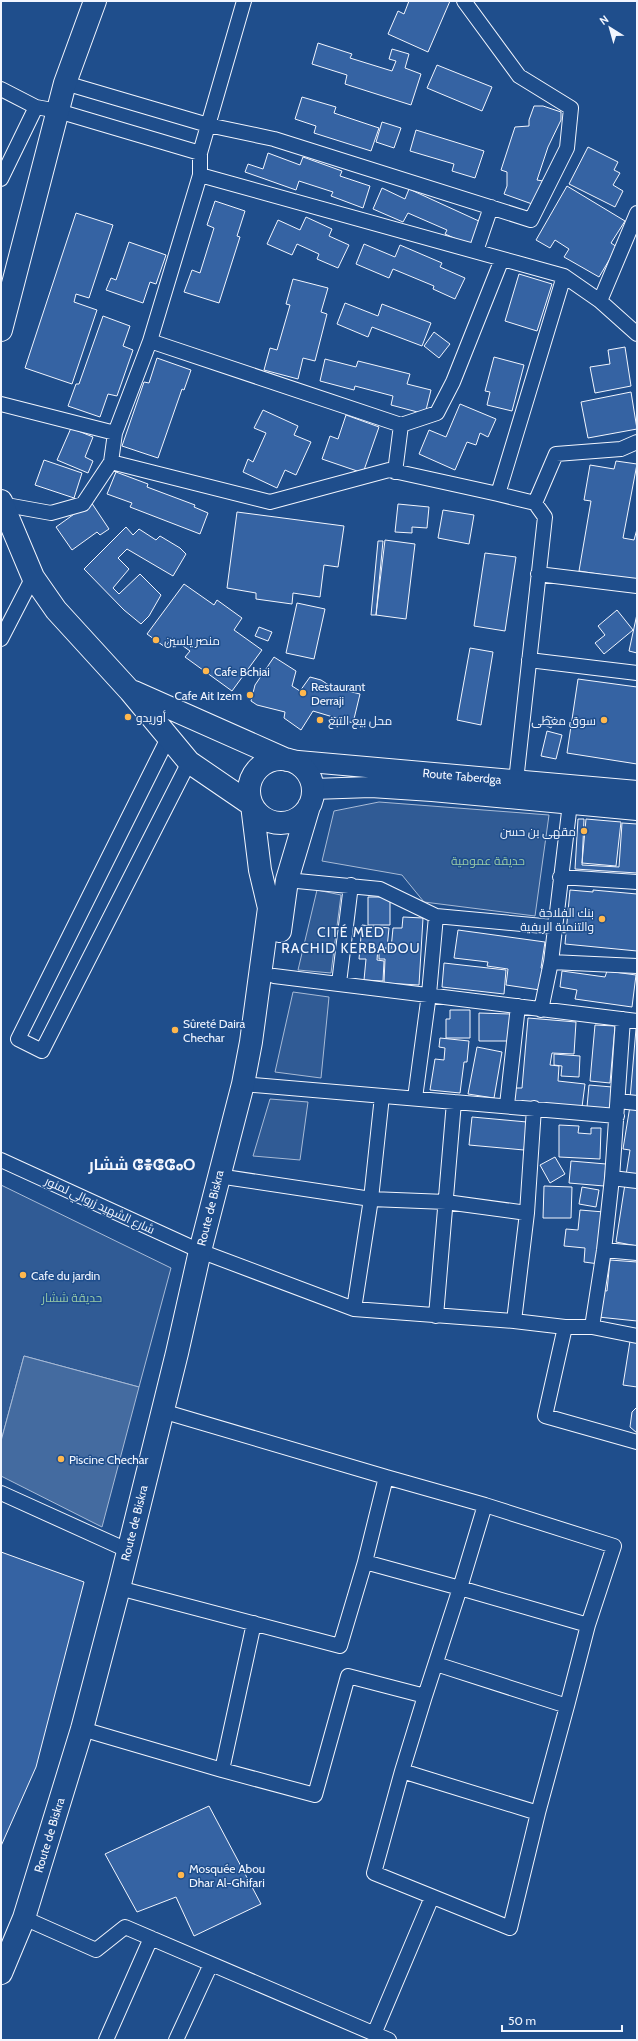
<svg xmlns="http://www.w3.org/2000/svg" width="638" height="2041" viewBox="0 0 638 2041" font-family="Cabin,Cairo,'Noto Sans Tifinagh',sans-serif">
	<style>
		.built { fill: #305b95; stroke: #a8bbd7 }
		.water { fill: #446ba0; stroke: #a8bbd7 }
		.building { fill: #3563a3; stroke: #f2f6ff }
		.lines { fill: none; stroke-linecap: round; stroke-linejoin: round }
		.minor-casing { stroke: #f2f6ff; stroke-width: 16 }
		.secondary-casing { stroke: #f2f6ff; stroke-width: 22 }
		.primary-casing { stroke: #f2f6ff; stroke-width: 24 }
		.minor { stroke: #1f4e8c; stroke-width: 14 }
		.secondary { stroke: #1f4e8c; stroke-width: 20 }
		.primary { stroke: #1f4e8c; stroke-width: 22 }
		.poi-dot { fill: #ffb74d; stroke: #1f4e8c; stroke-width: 1.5 }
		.labels { text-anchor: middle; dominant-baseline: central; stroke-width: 3; stroke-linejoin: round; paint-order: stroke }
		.poi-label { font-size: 12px; fill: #f2f6ff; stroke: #1f4e8c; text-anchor: start }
		.street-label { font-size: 12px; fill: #f2f6ff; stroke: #1f4e8c }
		.park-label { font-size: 12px; fill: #97c8a6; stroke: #1f4e8c }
		.quarter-label { font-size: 14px; letter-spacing: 1px; fill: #f2f6ff; stroke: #1f4e8c }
		.district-label { font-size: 16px; font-weight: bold; fill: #f2f6ff; stroke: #1f4e8c }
	</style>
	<rect width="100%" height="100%" fill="#1f4e8c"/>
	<path class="built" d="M379,802L549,815L535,916L424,902L402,875L322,861L334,811Z
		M317,890L341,895L331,973L298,970Z
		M293,992L329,997L321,1078L275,1072Z
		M270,1099L308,1102L300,1160L253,1156Z
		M1,1185L171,1268L139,1387L24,1356L1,1441Z"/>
	<path class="water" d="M24,1356L139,1387L102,1527L1,1476V1441Z"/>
	<path class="building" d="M409,1H450L428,52L388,34L398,11L404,14Z
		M318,43L352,54L350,58L392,71L396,61L389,59L392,49L409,54L405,68L421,74L411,105L345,84L347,75L312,64Z
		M437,65L492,87L482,111L427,88Z
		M302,97L336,107L334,113L379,128L371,151L314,133L316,126L295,119Z
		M534,106H543L561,112V120L548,147L537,180L543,181L535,205L504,194L507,186V172L501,170L515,127L529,126V120Z
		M382,122L401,128L394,148L376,142Z
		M416,130L484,151L475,178L452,171L454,164L410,151Z
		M588,147L618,162L614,170L620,173L613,185L623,191L615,207L569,184Z
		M268,153L300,165L303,157L342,171L340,176L370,186L363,208L331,196L333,192L299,181L296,190L245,172L248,164L263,169Z
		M567,186L625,221L611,243L617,247L599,277L564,257L569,249L555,240L550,248L536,240Z
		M382,188L405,199L409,189L481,222L470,245L445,234L447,230L408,213L403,222L373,209Z
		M215,201L245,211L237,236L240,237L219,303L184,292L192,270L200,273L214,228L207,225Z
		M76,213L113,225L89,298L76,294L74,302L97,310L72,384L25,368Z
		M306,217L332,229L329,236L349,245L338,268L317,259L319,254L297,244L292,255L267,244L278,220L300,230Z
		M129,242L166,255L156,284L150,282L143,303L106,290L111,278L116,280Z
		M364,244L395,257L400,245L442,263L440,267L465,278L455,299L433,289L434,286L393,269L389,278L356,264Z
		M519,274L552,284L537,331L505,321Z
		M293,279L328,288L321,312L327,314L315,361L303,358L298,379L264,370L270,348L277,350L290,305L286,304Z
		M345,303L378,316L382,304L431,323L422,346L372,327L368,337L337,324Z
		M103,316L130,326L123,346L133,350L117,396L108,394L100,417L68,406L76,384H79Z
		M434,332L450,344L439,358L424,346Z
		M625,347L631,386L595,393L590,367L610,364L608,350Z
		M494,357L524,365L512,411L487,405L490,392L485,391Z
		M157,358L191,370L184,390L182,389L158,458L122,446L144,382L149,383Z
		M325,359L356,367L358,361L410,374L407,384L431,390L425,414L391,405L393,396L355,386L354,390L320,381Z
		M631,392L637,429L588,438L581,402Z
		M460,404L496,419L488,437L480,433L476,445L467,442L455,470L419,454L429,430L446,437Z
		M263,410L298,426L294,435L311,442L296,475L285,470L277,488L243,472L248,459L253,462L266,433L254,428Z
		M346,415L379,427L363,473L322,459L330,436L338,439Z
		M71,428L93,437L85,457L93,461L88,473L57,460Z
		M44,460L82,473L74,498L35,485Z
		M616,461L637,464L623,538L634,540L637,529V580L579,571L591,501L584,500L590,465L614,469Z
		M116,472L148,484L147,487L195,505L194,507L208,513L200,534L130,507L132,503L107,494Z
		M91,502L109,529L100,535L97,532L72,550L56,527Z
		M398,504L429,507L427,528L412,527V533L395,532Z
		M443,510L474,515L469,544L438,538Z
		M237,512L344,526L338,567L324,565L320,597L293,593L292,604L256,599V593L227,588Z
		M126,527L133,535L139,529L156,540L160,536L180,548L186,554L173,576L127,549L118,558L129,569L113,588L119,594L140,574L161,595L149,616L141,624L124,610L84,569Z
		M385,540L415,544L406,619L376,615Z
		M378,541H383L376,615H371Z
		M485,553L516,557L505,631L474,626Z
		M184,584L214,605L217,600L242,618L234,630L262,650L232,691L185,657L190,651L172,638L165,647L147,634Z
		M297,603L325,609L314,659L286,653Z
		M617,610L633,630L604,654L595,643L605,635L598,626Z
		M637,614V653L629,651Z
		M259,627L272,632L268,641L255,636Z
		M470,648L493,652L481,725L457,720Z
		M274,657L296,671L292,686L300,691L310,677L321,680L332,687L360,694L353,723L313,711L301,730L284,718L285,712L257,705L251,701L255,685Z
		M578,679L637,687V764L567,753Z
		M547,716L555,719L551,728L543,724Z
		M547,731L562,735L556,759L541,756Z
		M578,819H584L582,865L619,867L622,823L637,824V873L575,869Z
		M586,819L621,822L616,866L582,863Z
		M570,890L593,892V890L637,894V951L565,944Z
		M368,897H390V925H368Z
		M403,917L423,918L419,985L384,983L385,959H379V948L391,949L393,928H402Z
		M362,925L389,928L387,948L378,947L377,960L384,961L383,981L364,980L366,959H359Z
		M458,930L545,942L541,968L543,969L540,990L506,985L508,969L487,966L488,962L454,958Z
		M444,963L506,970L504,994L442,987Z
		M562,971L605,977L607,971L636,975L632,1007L575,999L577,990L560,987Z
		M450,1010H470V1038H446V1019H450Z
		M479,1013L510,1014L509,1041H479Z
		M528,1018L576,1022L574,1054L552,1053L550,1065L559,1066L558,1081L585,1084L582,1107L512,1101L513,1088H522Z
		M595,1025L615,1026L610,1083L590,1081Z
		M636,1029H637V1100L630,1099Z
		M440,1038L469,1041L467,1062H464L460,1093L430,1090L435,1059L444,1060L445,1048L439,1047Z
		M477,1047L502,1052L494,1098L468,1094Z
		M554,1054L580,1056L579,1077L561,1076L562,1066L554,1065Z
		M589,1085L612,1087L610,1109L587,1107Z
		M630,1106L637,1107V1177L626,1175L630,1150L623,1149Z
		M472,1117L527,1122L524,1150L469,1145Z
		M559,1125L579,1126L578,1133L591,1134V1128H601L600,1159L559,1157Z
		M555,1157L565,1174L550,1183L540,1165Z
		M571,1161L606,1164L604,1186L569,1183Z
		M625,1184L637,1186V1246L616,1242Z
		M544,1186L572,1187L571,1218H543Z
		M582,1187L599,1190L596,1207L579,1204Z
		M580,1210L604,1212L599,1264L584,1262L585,1248L564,1246L566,1229L578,1230Z
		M610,1260L637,1262V1321L598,1317L600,1290L607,1291Z
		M630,1341L637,1342V1387L623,1385Z
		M637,1407V1433L630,1427L632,1412Z
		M1,1552L84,1582L36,1767L1,1846Z
		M209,1806L261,1904L194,1936L176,1897L137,1912L105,1854Z"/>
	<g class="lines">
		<defs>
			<path id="minor" d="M65,83L208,125L274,139L531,220L567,148L571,108L519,76L464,1
				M1,89L36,107
				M200,175L564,276L600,301L637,334
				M1,179L36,107L58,111L200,153
				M476,251L491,207
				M600,301L637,213
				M150,341L401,425L395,472
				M1,404L115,433
				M401,425L437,413L453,382L502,259
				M111,462L270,502L389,470L498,494L564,276
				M498,494L535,503L545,517L516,781
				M535,503L556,454L621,449L637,442
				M1,504L51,513L83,504L111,462L115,433L150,341L200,175V153L244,1
				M538,574L637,586
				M1,639L33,577
				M529,660L637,673
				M168,738L18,1039L42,1051L189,762
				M560,877L637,882
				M287,880L380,889L436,916L554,927
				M551,962L637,966
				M274,976L637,1021
				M339,983L351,885
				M541,1010L551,962L571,795
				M243,1084L617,1116
				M415,1098L429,994L436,916
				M618,1101L637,1103
				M507,1105L518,1006
				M1,1160L200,1251L354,1309L514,1321L565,1327H592L637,1336
				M218,1176L371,1199L446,1202L527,1213
				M612,1178L637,1181
				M604,1250L637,1253
				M354,1309L371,1199L382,1096
				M436,1316L454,1102
				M514,1321L527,1213L534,1108
				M565,1327L545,1416L637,1442
				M592,1327L604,1250L612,1178L623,1019
				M162,1411L386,1477L365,1562
				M386,1477L485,1505L460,1588L588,1625L614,1546L485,1505
				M1,1493L127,1550
				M436,1664L567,1706L588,1625
				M425,1696L402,1771L538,1813L567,1706
				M82,1729L222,1770L315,1795L348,1676L425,1696L460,1588L365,1562L340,1646L119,1588
				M222,1770L254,1623
				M402,1771L374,1873L510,1928L538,1813
				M24,1918L96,1950L125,1927L389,2040
				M374,2034L432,1897
				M106,2040L151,1938
				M176,2040L211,1964"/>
			<path id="secondary" d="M287,760L637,791
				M313,789L371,787L432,791L637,810"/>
			<path id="primary" d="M1,330L65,83L95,1
				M1,501L33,577L56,610L130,691L189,762L252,805L260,870L269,908L251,1042L243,1084L200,1251L177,1353L119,1588L82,1729L24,1918L1,1973
				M134,692L287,760
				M249 791a32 32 0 1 1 64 0a32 32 0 1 1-64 0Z
				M280,931L287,880L309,806"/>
		</defs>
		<use href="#minor" class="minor-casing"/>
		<use href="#secondary" class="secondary-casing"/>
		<use href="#primary" class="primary-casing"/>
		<use href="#minor" class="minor"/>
		<use href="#secondary" class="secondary"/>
		<use href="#primary" class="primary"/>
	</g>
	<g class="poi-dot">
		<circle cx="156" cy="640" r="4"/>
		<circle cx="206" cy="671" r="4"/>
		<circle cx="303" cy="693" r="4"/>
		<circle cx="250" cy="695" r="4"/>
		<circle cx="128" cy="717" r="4"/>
		<circle cx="320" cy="720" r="4"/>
		<circle cx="604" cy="720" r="4"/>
		<circle cx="584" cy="831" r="4"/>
		<circle cx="602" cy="919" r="4"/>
		<circle cx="175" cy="1030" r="4"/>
		<circle cx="23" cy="1275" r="4"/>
		<circle cx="61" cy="1459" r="4"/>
		<circle cx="181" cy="1875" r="4"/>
	</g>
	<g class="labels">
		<g class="poi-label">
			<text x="164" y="640">منصر ياسين</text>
			<text x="214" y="671">Cafe Bchiai</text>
			<text x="311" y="686">Restaurant<tspan x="311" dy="14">Derraji</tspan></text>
			<text x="242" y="695" text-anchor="end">Cafe Ait Izem</text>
			<text x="136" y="717">أوريدو</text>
			<text x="328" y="720">محل بيع التبغ</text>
			<text x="596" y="720" text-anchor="end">سوق مغطى</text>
			<text x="576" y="831" text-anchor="end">مقهى بن حسن</text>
			<text x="594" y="912" text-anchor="end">بنك الفلاحة<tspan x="594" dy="14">والتنمية الريفية</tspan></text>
			<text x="183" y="1023">Sûreté Daira<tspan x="183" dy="14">Chechar</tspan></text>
			<text x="31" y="1275">Cafe du jardin</text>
			<text x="69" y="1459">Piscine Chechar</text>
			<text x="189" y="1868">Mosquée Abou<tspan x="189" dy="14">Dhar Al-Ghifari</tspan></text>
		</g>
		<g class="street-label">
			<text transform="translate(462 776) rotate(5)">Route Taberdga</text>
			<text transform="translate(100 1205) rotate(25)">شارع الشهيد زروالي لمنور</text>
			<text transform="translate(210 1208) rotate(-76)">Route de Biskra</text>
			<text transform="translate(134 1523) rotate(-76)">Route de Biskra</text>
			<text transform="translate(49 1835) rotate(-73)">Route de Biskra</text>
		</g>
		<g class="park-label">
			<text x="488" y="860">حديقة عمومية</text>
			<text x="72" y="1297">حديقة ششار</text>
		</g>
		<g class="quarter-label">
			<text x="351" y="932">CITÉ MED<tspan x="351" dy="16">RACHID KERBADOU</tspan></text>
		</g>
		<g class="district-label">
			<text x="142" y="1164">ششار ⵛⴻⵛⵛⴰⵔ</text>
		</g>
	</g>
	<rect width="638" height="2041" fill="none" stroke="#f2f6ff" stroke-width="4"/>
	<g transform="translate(610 28) rotate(323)" stroke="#1f4e8c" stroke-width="3" paint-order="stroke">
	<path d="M0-3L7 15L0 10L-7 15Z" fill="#f2f6ff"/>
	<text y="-6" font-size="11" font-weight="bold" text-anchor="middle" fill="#f2f6ff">N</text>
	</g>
	<path d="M502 2025v6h120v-6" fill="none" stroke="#f2f6ff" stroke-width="2"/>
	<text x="508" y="2025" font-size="12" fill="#f2f6ff" stroke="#1f4e8c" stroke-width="3" paint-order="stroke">50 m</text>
</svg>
